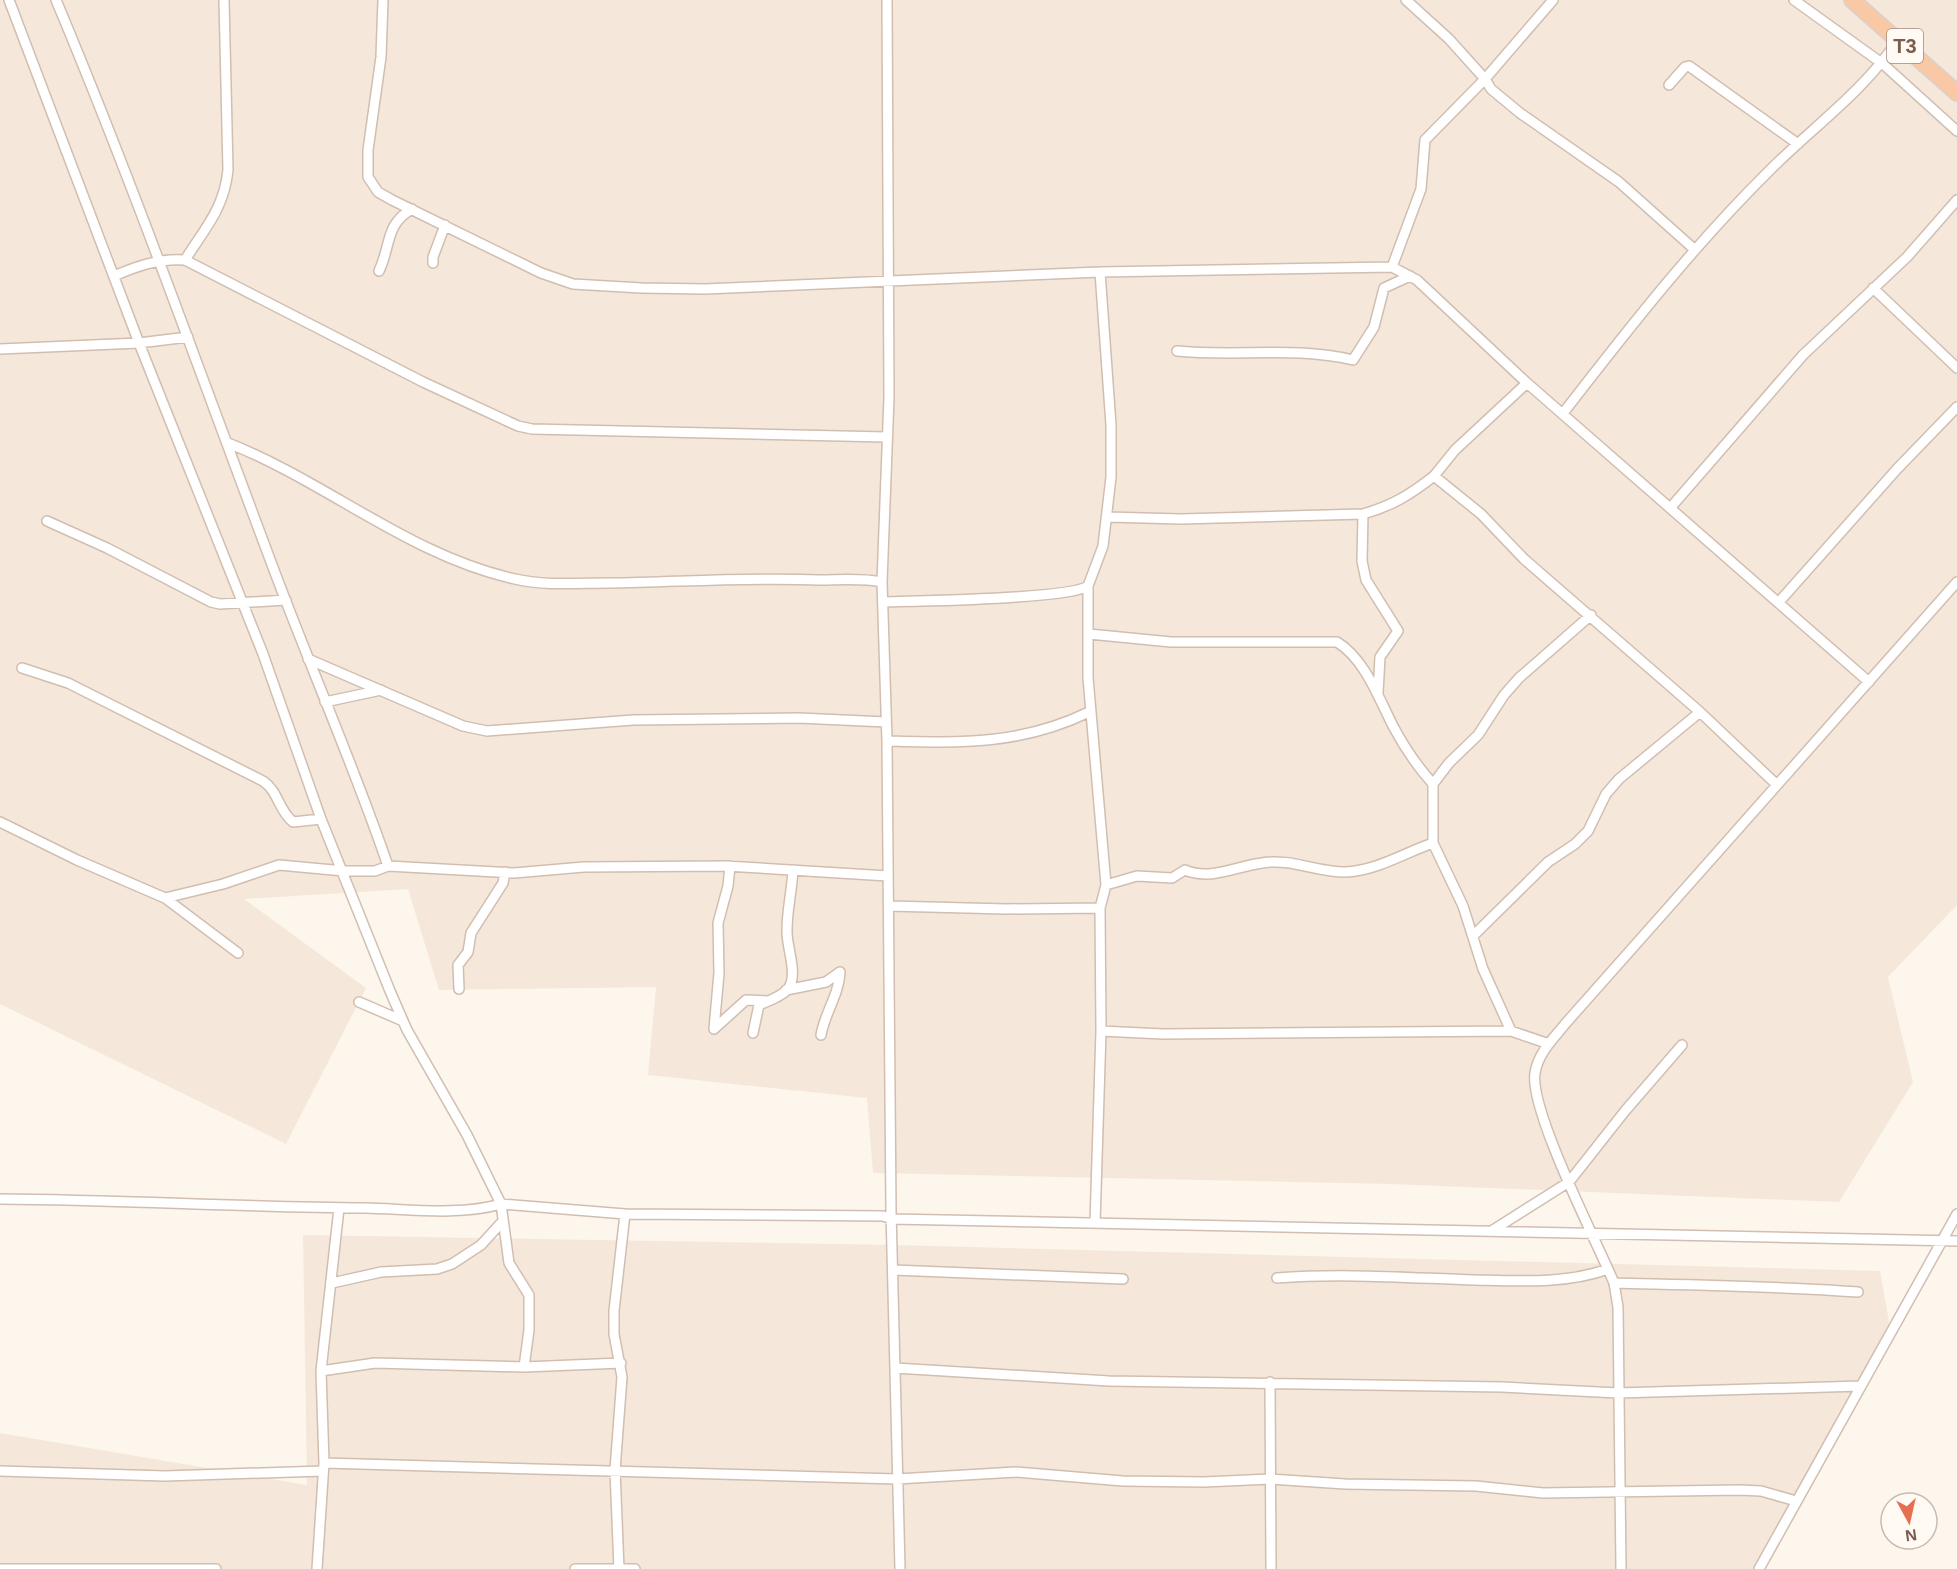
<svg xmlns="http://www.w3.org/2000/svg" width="1957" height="1569" viewBox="0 0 1957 1569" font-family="Arial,sans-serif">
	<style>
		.residential { fill: #f5e8da }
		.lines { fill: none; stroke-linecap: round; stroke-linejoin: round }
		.minor-casing { stroke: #d1beb0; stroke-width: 12 }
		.trunk-casing { stroke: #dad1cd; stroke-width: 18 }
		.minor { stroke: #fff; stroke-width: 9 }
		.trunk { stroke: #f9c8a4; stroke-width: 15 }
		.labels { text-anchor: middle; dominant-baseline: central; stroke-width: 6; stroke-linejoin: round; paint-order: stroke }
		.shield { fill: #fffaf3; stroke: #a28b7f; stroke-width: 1.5 }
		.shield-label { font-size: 20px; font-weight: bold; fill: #7a5c4d }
	</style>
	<rect width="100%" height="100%" fill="#fdf6ec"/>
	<path class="residential" d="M0,0H1957V905L1888,977L1913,1082L1839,1202L1390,1184L873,1173L867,1098L648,1075L656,987L439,990L408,889L244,899L366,988L286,1144L0,1004Z
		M303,1235L896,1245L1880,1271L1890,1327L1765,1569H0V1433L307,1485Z"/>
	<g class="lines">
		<defs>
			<path id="minor" d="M9,0L139,343L263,654L321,819L390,991L407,1030L467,1135L501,1204L509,1263L529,1295V1330L524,1367
				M56,0C135,188 202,379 274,570C311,669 354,766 388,866L514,873L584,867L726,866L888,876
				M383,0L381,57L368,150V177L378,192L392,200L541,273L573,284L641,288L705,289L1100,272L1392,267L1417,280L1527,383L1869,682
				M887,0L889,397L882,582L887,741L891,1211L900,1569
				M1406,0L1449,39L1485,79L1553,0
				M1794,0L1883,64L1957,131
				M1669,85L1685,67L1689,66L1798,144
				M185,260C205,228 224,209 228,170L224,0
				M433,263V257L445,225
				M1392,267L1421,189L1425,140L1485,79L1491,89L1520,113L1619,182L1694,249
				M379,271C391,246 385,224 412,209
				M1100,272L1111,425V477L1103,546L1088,586V678L1106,885L1100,908L1101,1031
				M114,276C137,266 160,258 185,260L423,382L518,426L532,429L886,437
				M1873,288L1957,368
				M0,349L139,343L188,337
				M1177,351C1235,357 1295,346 1353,360L1374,327L1384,288L1410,276
				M1527,383L1455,450L1434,476L1481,514L1524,559L1700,712L1776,784
				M1564,412C1629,328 1694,245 1770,170C1813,127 1864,91 1898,40
				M228,443C327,482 410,556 515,579C545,586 579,583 610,583C679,582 749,577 819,580C840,580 862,578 882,582
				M1672,506L1803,355L1907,257L1957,200
				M1363,514L1362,561L1366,580L1398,631L1380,657L1378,693
				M1107,517L1181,519L1363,514C1392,506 1411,494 1434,476
				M47,521L107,548L211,602L220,604L286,600
				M883,602C916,601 1070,599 1088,586
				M1779,602L1897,469L1957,407
				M1089,634L1171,642H1337C1365,659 1379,699 1393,726C1404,747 1417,766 1433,784
				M308,659L463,726L487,731L633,720L799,718L886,722
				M22,668L68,683L263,781C279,792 278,810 293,822L321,819
				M325,702L381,690
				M887,741C961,743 1021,745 1089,712
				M0,822L77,860L165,898L223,884L279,865L344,871H375L388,866
				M730,866L728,886L718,923L719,973L714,1029L746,1000L768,1001
				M1106,885L1137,876L1172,878L1185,870C1210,881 1237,866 1262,863C1290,858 1316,872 1345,872C1376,871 1404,853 1433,843
				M165,898L238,953
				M889,906L1006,909L1100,908
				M1474,935L1548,862L1575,844L1588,831L1606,794L1619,779L1700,712
				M459,989L458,965L468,952L471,933L503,883L505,872
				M786,990L826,982L840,972
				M359,1002L403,1021
				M1511,1031L1483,969L1463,906L1433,843V784L1449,763L1478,735L1504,695L1519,678L1591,615
				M753,1033L759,1005C768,1001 781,997 788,989C799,974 786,947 787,930C787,910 792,890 793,870
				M821,1035C825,1012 839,995 840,972
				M0,1199C122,1200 243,1207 365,1208C409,1209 459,1216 501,1204L625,1214L883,1216L892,1219L1957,1241
				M339,1208L321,1371L375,1363L524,1367L621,1363
				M1095,1223L1101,1031L1163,1034L1511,1031L1549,1044
				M1493,1230L1569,1182L1625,1111L1682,1045
				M893,1270L1123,1279
				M1277,1278C1343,1273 1410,1278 1475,1280C1518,1281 1567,1284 1608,1269
				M332,1283L381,1272L437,1269L452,1264L481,1245L501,1223
				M1614,1283C1696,1285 1777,1286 1858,1292
				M895,1368L1109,1381L1502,1387L1618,1393L1861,1386
				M1270,1382L1271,1569
				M324,1463L897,1479L1016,1472L1123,1481L1204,1482L1270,1479L1345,1484L1476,1486L1543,1493L1739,1490L1761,1491L1796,1501
				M0,1471L165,1476L323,1471
				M0,1569H216
				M317,1569L324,1463L321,1371
				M575,1569H635
				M619,1569L615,1470L622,1377L614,1334V1311L625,1214
				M1621,1569L1618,1307L1614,1283C1597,1242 1529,1110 1535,1073C1538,1053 1554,1038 1566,1023L1957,582
				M1759,1569L1957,1214"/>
			<path id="trunk" d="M1852,0L1957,93"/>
		</defs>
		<use href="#minor" class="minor-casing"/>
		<use href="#trunk" class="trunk-casing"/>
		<use href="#minor" class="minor"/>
		<use href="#trunk" class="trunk"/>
	</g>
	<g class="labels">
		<rect class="shield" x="1887" y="29" width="36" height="34" rx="4.5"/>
		<g class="shield-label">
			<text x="1905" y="46">T3</text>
		</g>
	</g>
	<g transform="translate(1909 1521) rotate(172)"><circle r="28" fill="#fffaf3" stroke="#cabbb1" stroke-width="1.5"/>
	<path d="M0-4.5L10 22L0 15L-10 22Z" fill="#e76f51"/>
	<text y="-9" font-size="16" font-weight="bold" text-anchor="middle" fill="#7a5c4d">N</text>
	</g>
</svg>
